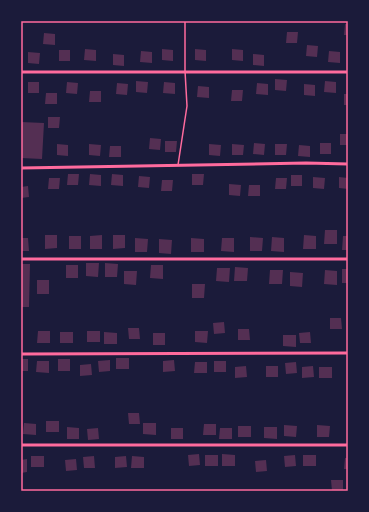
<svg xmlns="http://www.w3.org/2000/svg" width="369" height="512" viewBox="0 0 369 512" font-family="Bitter,serif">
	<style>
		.building { fill: #542f53 }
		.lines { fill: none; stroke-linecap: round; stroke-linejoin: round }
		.service { stroke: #ff6b9d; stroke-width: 1.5 }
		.minor { stroke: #ff6b9d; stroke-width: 3 }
		.neatline { fill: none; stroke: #ff6b9d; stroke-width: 1.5 }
	</style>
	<rect width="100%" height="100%" fill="#1b1b3a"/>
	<path class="building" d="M345,24H348V35H344Z
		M287,32H298L297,43H286Z
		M44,33L55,34V45L43,44Z
		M307,45L318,46L317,57L306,56Z
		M85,49L96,50V61L84,60Z
		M162,49L173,50V61L162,60Z
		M195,49L206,50V61L195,60Z
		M232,49L243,50V61L232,60Z
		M59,50H70V61H59Z
		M141,51L152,52V63L140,62Z
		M329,51L340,52V63L328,62Z
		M28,52L40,53L39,64L28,63Z
		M113,54L124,55V66L113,65Z
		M253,54L264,55V66L253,65Z
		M275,79L287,80L286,91L275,90Z
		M136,81L148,82L147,93L136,92Z
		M325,81L336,82V93L324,92Z
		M28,82H39V93H28Z
		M67,82L78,83L77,94L66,93Z
		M164,82L175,83V94L163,93Z
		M117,83L128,84L127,95L116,94Z
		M257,83L268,84V95L256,94Z
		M304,84L315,85V96L304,95Z
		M198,86L209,87V98L197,97Z
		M232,90H243L242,101H231Z
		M90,91H101V102H89Z
		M46,93H57V104H45Z
		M344,94H348V105H344Z
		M48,117H60L59,128H48Z
		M21,122L44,123L42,159L21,158Z
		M340,134H348V145H340Z
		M150,138L161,139L160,150L149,149Z
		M165,141H177L176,152H165Z
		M254,143L265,144L264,155L253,154Z
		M320,143H331V154H320Z
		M57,144L68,145V156L57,155Z
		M89,144L101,145L100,156L89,155Z
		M209,144L221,145L220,156L209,155Z
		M232,144L244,145L243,155H232Z
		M275,144H287L286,155H275Z
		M299,145L310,146V157L298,156Z
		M110,146H121V157H109Z
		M68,174H79L78,185H67Z
		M90,174L101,175V186L89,185Z
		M112,174L123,175V186L111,185Z
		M192,174H204L203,185H192Z
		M291,175H302V186H291Z
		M139,176L150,177L149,188L138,187Z
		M313,177L325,178L324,189L313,188Z
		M339,177L348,178V189L339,188Z
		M49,178H60L59,189H48Z
		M276,178H287L286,189H275Z
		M162,180H173L172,191H161Z
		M229,184L241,185L240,196L229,195Z
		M249,185H260V196H248Z
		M28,186L29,197L21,198V187Z
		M325,230H337V244H324Z
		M45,235H57V248L45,249Z
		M102,235V249H90V236Z
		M113,235H125V248L113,249Z
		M304,235L316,236V249H303Z
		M69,236H81V249H69Z
		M343,236H348V250H342Z
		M250,237L263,238L262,251H250Z
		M272,237L284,238V252L271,251Z
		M21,238H28L29,251H21Z
		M135,238L148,239L147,252H135Z
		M191,238L204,239V252H191Z
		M222,238H234V252L221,251Z
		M159,239L172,240L171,254L159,253Z
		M86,263H99L98,277L86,276Z
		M105,263L118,264L117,277H105Z
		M21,264H30L29,307H21Z
		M66,265H78V278H66Z
		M151,265H163V279L150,278Z
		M235,267L248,268L247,281H234Z
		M217,268H230L229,282L216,281Z
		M342,269H348V283H342Z
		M270,270H283L282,284H269Z
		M325,270L337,271V285L324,284Z
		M124,271H137L136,285L124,284Z
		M290,272L303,273L302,287L290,286Z
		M37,280H49V294H37Z
		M192,284H205L204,298H192Z
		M330,318H341L342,329H330Z
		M224,322L225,333L214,334L213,323Z
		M128,328H139L140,339H129Z
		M238,329H249L250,340H238Z
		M38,331H50V343H37Z
		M87,331H100V342H87Z
		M195,331H208L207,343L195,342Z
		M60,332H73V343H60Z
		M104,332L117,333V344H104Z
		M310,332L311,343H300L299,333Z
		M153,333H165V345H153Z
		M283,335H296V347L283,346Z
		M116,358H129V369H116Z
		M21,359H28V371H21Z
		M58,359H70V371H58Z
		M110,360V371L99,372L98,361Z
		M174,360L175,371L163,372V361Z
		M37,361H49V373L36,372Z
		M214,361H226V372H214Z
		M195,362H207V373H194Z
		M296,362L297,373L286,374L285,363Z
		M91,364L92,375L80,376V365Z
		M246,366L247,377L235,378V367Z
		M266,366H278V377H266Z
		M313,366L314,377L302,378V367Z
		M319,367H332V378H319Z
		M128,413H139L140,424H129Z
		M46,421H59V432H46Z
		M24,423L36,424V435L23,434Z
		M143,423H156V435L143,434Z
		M204,424H216V435H203Z
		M284,425L297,426L296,437L284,436Z
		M317,425L330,426L329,437H317Z
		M238,426H251V437H238Z
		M67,427L79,428V439H67Z
		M264,427H277V439L264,438Z
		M98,428L99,439L88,440L87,429Z
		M171,428H183V439H171Z
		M220,428H232V439H219Z
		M199,454L200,465L189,466L188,455Z
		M222,454L235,455V466H222Z
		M205,455H218V466H205Z
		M295,455L296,466L285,467L284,456Z
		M303,455H316V466H303Z
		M31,456H44V467H31Z
		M94,456L95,468H84L83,457Z
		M126,456L127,467L115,468V457Z
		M132,456L144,457V468H131Z
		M345,458H348V469H344Z
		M27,459V472L21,473V460Z
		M76,459L77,470L66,471L65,460Z
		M266,460L267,471L256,472L255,461Z
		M331,480H343V491H332Z"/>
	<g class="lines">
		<path class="service" d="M178,165L187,106L185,71V21"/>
		<path class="minor" d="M21,72H348
			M21,168L306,163L348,164
			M21,259H348
			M21,354L348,353
			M21,445H348"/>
	</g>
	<rect width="369" height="512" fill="none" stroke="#1b1b3a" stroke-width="44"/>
	<rect x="22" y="22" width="325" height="468" class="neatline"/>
</svg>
